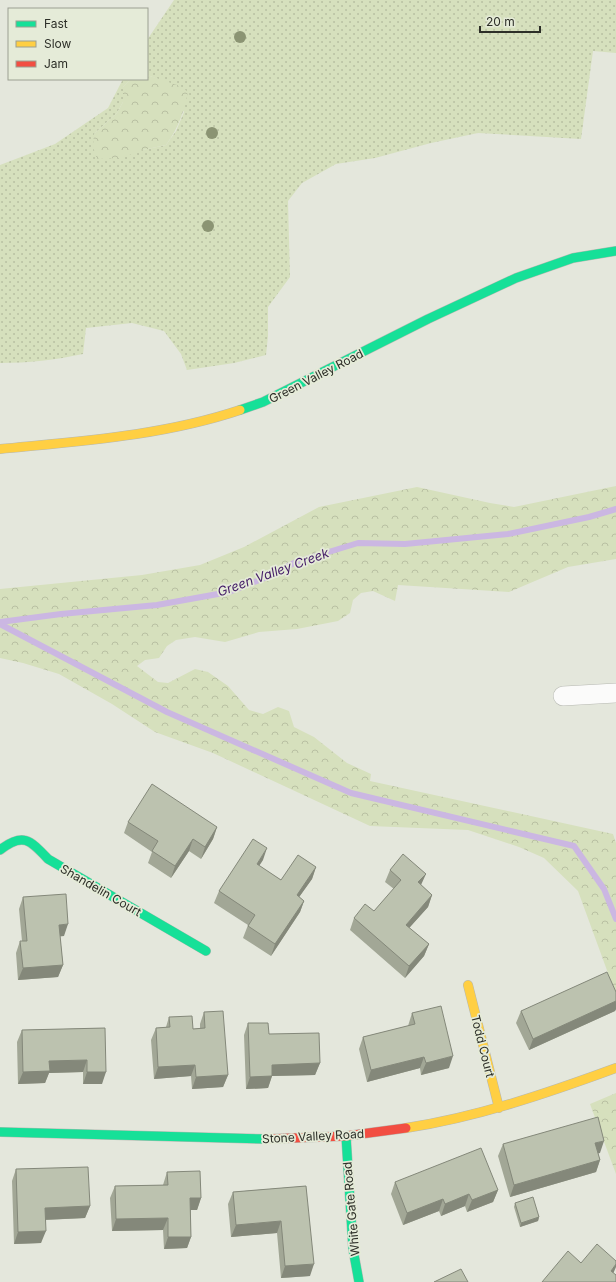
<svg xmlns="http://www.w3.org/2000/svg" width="616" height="1282" viewBox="0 0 616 1282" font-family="Inter,sans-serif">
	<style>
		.grass { fill: url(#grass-dots) }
		.forest { fill: url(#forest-crowns) }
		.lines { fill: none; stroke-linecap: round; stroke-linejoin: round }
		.stream { stroke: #cbb7e2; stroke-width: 6 }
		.street-casing { stroke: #b6b8b1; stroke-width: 20 }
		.fast-casing { stroke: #b6b8b1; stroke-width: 10 }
		.slow-casing { stroke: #b6b8b1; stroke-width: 10 }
		.jam-casing { stroke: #b6b8b1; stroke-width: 10 }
		.street { stroke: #fbfbfa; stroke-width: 19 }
		.fast { stroke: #16e098; stroke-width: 9 }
		.slow { stroke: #ffcf43; stroke-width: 9 }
		.jam { stroke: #f24e42; stroke-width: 9 }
		.tree { fill: #8b9473 }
		.wall { fill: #a2a796 }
		.shaded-wall { fill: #84887a }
		.building { fill: #bcc2af; stroke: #84887a }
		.labels { text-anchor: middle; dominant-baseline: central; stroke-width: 3.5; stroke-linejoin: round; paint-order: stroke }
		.street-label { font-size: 12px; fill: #2d2f28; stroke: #e5ebd8 }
		.water-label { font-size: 13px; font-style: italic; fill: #431b67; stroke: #e5ebd8 }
	</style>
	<defs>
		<pattern id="grass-dots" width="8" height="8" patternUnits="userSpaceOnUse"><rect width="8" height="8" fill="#d6e0bd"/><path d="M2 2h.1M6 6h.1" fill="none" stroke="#b8c0a2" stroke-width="1.8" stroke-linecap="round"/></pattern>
		<pattern id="forest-crowns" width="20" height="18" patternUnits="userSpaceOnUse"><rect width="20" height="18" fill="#d6e0bd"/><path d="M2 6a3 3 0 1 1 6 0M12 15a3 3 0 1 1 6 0" fill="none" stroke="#b8c0a2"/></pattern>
	</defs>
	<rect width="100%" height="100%" fill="#e4e7dc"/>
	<path class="grass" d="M174,0H616V53L593,51L581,139L478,133L431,143L375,158L336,164L302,183L288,201L290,277L268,307V336L266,355L234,363L187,370L181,354L164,331L132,323L86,328L83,354C55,360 29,363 0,363V165L55,144L108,108L123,79H131L123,87V102L117,113L94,134L143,150L166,145L176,131L184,112L158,79L147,75V40Z"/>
	<path class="forest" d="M147,75L180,86L188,92C183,114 179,127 166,145L143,150L121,158L97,159L93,147L94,134L117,113L123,102V87L131,79H147Z
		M616,486V559L568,567L509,592L398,585L395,601L373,591L361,593L353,600L350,613L338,621L297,629L259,632L225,642L195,637L176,640L167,646L159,658L145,660L137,666L158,682L168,683L195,669L208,672L228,686L249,710L263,714L278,707L289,711L294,727L314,737L347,763L371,774L370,781L613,834L616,843V995L578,891L544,858L519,847L468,830L370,826L213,753L155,732L112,704L59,674L23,663L0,658V589L142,575L200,565L244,547L319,507L417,487L490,503L514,507Z
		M616,1093V1174L590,1104Z"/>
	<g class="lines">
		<path class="stream" d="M0,622L61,614L157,605L229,592L267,577L296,562L358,543L405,544L508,534L589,517L616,509
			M0,624L167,712L351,793L574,846L604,889L616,919"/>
		<defs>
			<path id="street" d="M563,696L616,693"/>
			<path id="fast" d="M240,410L263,402L428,319L516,278L573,258L616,251
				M0,850C23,832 30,840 48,859L206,951
				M0,1132L267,1139
				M346,1136L353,1249L359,1282"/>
			<path id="slow" d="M0,449C81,441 162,436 240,410
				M468,985L499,1108
				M406,1128C478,1117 548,1093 616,1068"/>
			<path id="jam" d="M267,1139L346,1136L406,1128"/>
		</defs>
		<use href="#street" class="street-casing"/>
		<use href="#fast" class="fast-casing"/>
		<use href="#slow" class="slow-casing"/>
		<use href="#jam" class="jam-casing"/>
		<use href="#street" class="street"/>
		<use href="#fast" class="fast"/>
		<use href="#slow" class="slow"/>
		<use href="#jam" class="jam"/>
	</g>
	<g class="tree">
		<circle cx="240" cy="37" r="6"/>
		<circle cx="212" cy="133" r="6"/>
		<circle cx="208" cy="226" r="6"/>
	</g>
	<path class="wall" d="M128,822L217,827L213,839L201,859L189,851L171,878L148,863L152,852L124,833Z
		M263,860L259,866L281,880L316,867L312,879L299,897L304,901L300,912L271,956L243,938L248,925L214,903L219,891Z
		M390,870L421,885L432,895L428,907L409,928L429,944L424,956L405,978L350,930L354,918L374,911L394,889L385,882Z
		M23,897L64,936H60L63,965L58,977L18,980L16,953L20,941H22L19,909Z
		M616,992V1009L615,1011L529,1050L516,1023L521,1011Z
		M204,1012L228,1075L223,1087L192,1089L191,1076L154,1079L151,1040L156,1028L166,1027L169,1017L193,1029L200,1028V1024Z
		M412,1013L449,1068L421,1075L420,1068L367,1082L359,1049L363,1037L408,1026Z
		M248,1023L320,1063L315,1075L272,1076L268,1088L246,1089L244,1035Z
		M105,1028L102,1084H83V1072L49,1073L45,1083L18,1084L17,1042L22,1030Z
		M503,1144L600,1153H598L600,1160L596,1172L510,1197L498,1156Z
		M16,1169L90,1206L85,1218L45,1220L41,1243L14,1244L12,1181Z
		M167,1172L201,1198L197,1210H191V1237L187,1248L164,1249L163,1230L112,1231L110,1198L115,1186L163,1185Z
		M395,1182L498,1190L493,1202L467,1212L465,1206L441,1216L439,1211L403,1225L391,1194Z
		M306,1186L310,1276L281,1278L277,1233L231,1237L228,1204L233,1192Z
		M515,1203L539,1217L538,1221L520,1227L514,1207Z"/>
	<path class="shaded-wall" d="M217,827L213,839L201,859L205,847Z
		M193,839L189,851L171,878L175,866Z
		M267,848L263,860L252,876L257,864Z
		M316,867L312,879L292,907L297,895Z
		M426,874L421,885L418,882Z
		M432,895L428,907L402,936L406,925Z
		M304,901L300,912L271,956L275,944Z
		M68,924L64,936L55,937L59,925Z
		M429,944L424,956L405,978L409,966Z
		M63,965L58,977L18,980L23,968Z
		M616,1001V1009L615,1011L529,1050L533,1039Z
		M453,1056L449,1068L421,1075L426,1063Z
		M424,1057L420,1068L367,1082L371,1070Z
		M87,1060L83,1072L49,1073L45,1083L18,1084L23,1072L49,1061Z
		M320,1063L315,1075L272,1076L268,1088L246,1089L250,1077L272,1065Z
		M195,1065L191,1076L154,1079L158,1067Z
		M87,1072H106L102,1084H83Z
		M228,1075L223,1087L192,1089L196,1077Z
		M604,1141L600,1153L591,1155L595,1143Z
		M600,1160L596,1172L510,1197L514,1185Z
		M498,1190L493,1202L467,1212L472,1200Z
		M469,1194L465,1206L441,1216L445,1204Z
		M190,1198H201L197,1210H186Z
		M443,1199L439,1211L403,1225L407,1213Z
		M90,1206L85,1218L40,1220L45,1208Z
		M539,1217L538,1221L520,1227L521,1223Z
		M168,1218L163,1230L112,1231L116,1219Z
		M281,1221L277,1233L231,1237L236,1225Z
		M46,1231L41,1243L14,1244L18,1232Z
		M168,1237H191L187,1248L164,1249Z
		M314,1264L310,1276L281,1278L285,1266Z
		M616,1264V1267L613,1274L611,1271Z"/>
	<path class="building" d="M152,784L217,827L205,847L193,839L175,866L152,851L158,841L128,822Z
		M253,839L267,848L257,864L281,880L298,855L316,867L297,895L304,901L275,944L248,926L255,915L219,891Z
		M403,854L426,874L418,882L432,895L406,925L429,944L409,966L354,918L365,904L374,911L401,880L390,870Z
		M66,894L68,924L59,925L63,965L23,968L20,941H27L23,897Z
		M607,972L616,992V1001L533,1039L521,1011Z
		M441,1006L453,1056L426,1063L424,1057L371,1070L363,1037L415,1024L412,1013Z
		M223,1011L228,1075L196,1077L195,1065L158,1067L156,1028L170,1027L169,1017L192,1016L193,1029L205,1028L204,1012Z
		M248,1023H268L269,1034L319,1033L320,1063L272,1065V1076L250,1077Z
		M105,1028L106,1072H87V1060L49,1061L50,1071L23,1072L22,1030Z
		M598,1117L604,1141L595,1143L600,1160L514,1185L503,1144Z
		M481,1148L498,1190L472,1200L469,1194L445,1204L443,1199L407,1213L395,1182Z
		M88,1167L90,1206L45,1208L46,1231L18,1232L16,1169Z
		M200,1171L201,1198H190L191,1237H168V1218L116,1219L115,1186L168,1185L167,1172Z
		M306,1186L314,1264L285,1266L281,1221L236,1225L233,1192Z
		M533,1197L539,1217L521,1223L515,1203Z
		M597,1244L616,1261V1264L611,1271L616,1275V1282H542L568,1251L581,1263Z
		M461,1269L468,1282H434Z"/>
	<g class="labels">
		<g class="street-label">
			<text transform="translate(316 376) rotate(-27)">Green Valley Road</text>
			<text transform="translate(101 890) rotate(30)">Shandelin Court</text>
			<text transform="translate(483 1046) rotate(76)">Todd Court</text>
			<text transform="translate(313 1136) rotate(-3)">Stone Valley Road</text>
			<text transform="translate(351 1209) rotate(-95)">White Gate Road</text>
		</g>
		<g class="water-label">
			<text transform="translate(273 572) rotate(-20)">Green Valley Creek</text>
		</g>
	</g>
	<rect x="8" y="8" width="140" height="72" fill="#e5ebd8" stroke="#9ba092"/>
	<rect x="16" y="21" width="20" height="6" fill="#16e098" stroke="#9ba092"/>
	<text x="44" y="28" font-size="12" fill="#2d2f28">Fast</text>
	<rect x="16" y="41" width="20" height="6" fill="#ffcf43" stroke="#9ba092"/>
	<text x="44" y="48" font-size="12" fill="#2d2f28">Slow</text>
	<rect x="16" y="61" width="20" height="6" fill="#f24e42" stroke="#9ba092"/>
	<text x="44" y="68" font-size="12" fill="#2d2f28">Jam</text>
	<path d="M480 26v6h60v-6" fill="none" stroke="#2d2f28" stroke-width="2"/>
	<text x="486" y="26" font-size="12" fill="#2d2f28" stroke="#e5ebd8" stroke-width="3" paint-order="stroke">20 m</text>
</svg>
